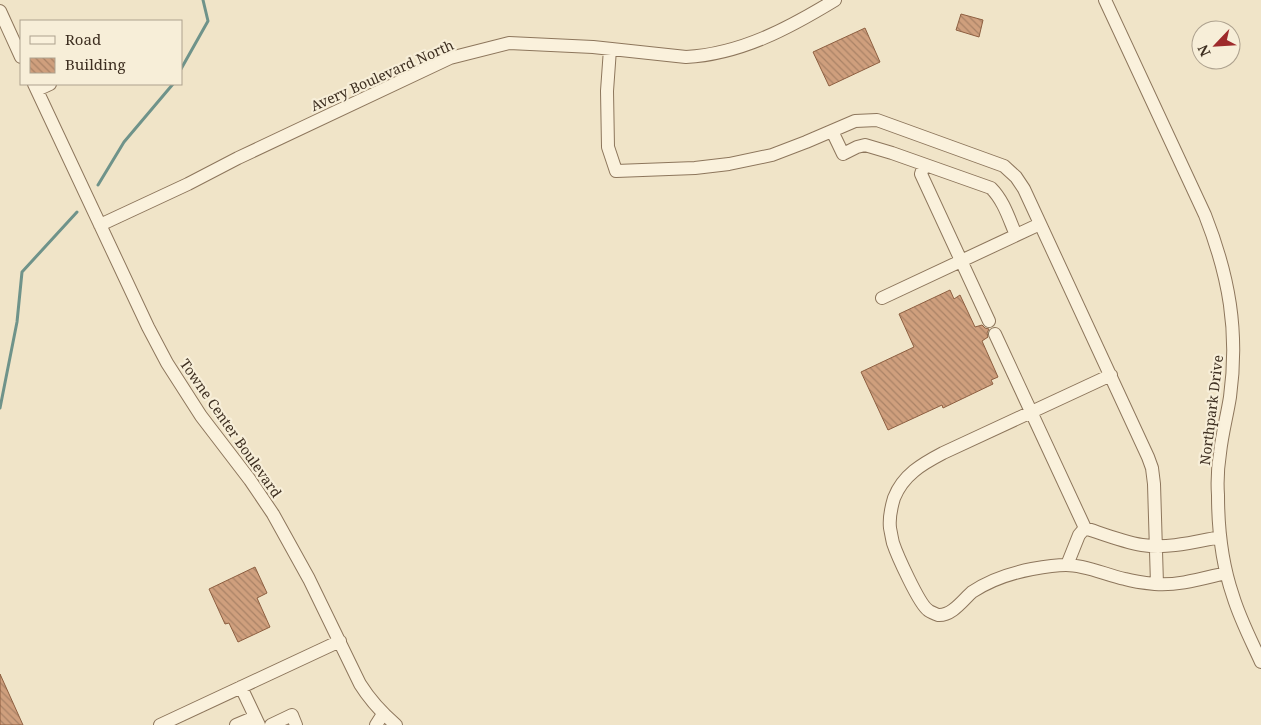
<svg xmlns="http://www.w3.org/2000/svg" width="1261" height="725" viewBox="0 0 1261 725" font-family="'Noto Serif',serif">
	<style>
		.lines { fill: none; stroke-linecap: round; stroke-linejoin: round }
		.stream { stroke: #6f938a; stroke-width: 3 }
		.building { fill: url(#building-back-hatch); stroke: #8d5f41 }
		.minor-casing { stroke: #8d765c; stroke-width: 14 }
		.minor { stroke: #faf1dc; stroke-width: 12 }
		.labels { text-anchor: middle; dominant-baseline: central; stroke-width: 4.5; stroke-linejoin: round; paint-order: stroke }
		.street-label { font-size: 14px; fill: #3d2e20; stroke: #f7eed8 }
	</style>
	<defs>
		<pattern id="building-back-hatch" width="6" height="6" patternUnits="userSpaceOnUse" patternTransform="scale(1.25)"><rect width="6" height="6" fill="#cf9f7d"/><path d="M-1 5l2 2M0 0l6 6M5-1l2 2" fill="none" stroke="#a98266"/></pattern>
	</defs>
	<rect width="100%" height="100%" fill="#f0e4c8"/>
	<g class="lines">
		<path class="stream" d="M181,69L208,21L203,0
			M98,185L124,142L173,84
			M0,408L17,322L22,272L77,212"/>
	</g>
	<path class="building" d="M961,14L983,20L979,37L956,30Z
		M865,28L880,62L829,86L813,52Z
		M950,290L954,299L960,295L975,327L982,325L985,328L989,329L987,333L988,337L982,341L998,377L991,380L993,384L943,408L942,405L888,430L861,372L914,347L899,314Z
		M255,567L267,593L257,598L270,627L238,642L229,623L225,624L209,589Z
		M0,674L23,725H0Z"/>
	<g class="lines">
		<defs>
			<path id="minor" d="M1105,0L1205,215C1229,276 1239,331 1230,397C1227,416 1222,434 1220,453C1218,466 1217,481 1218,495C1218,528 1222,564 1233,596C1240,619 1251,640 1261,662
				M0,11L21,57
				M610,49L607,91L608,147L616,171L695,168L729,164L772,155L806,142L855,121L877,120L1004,166L1016,177L1024,189L1148,457L1152,468L1154,484L1157,584
				M34,84L148,327L167,363L201,416L250,480L273,514L309,579L360,684C370,700 382,713 396,725
				M37,90L50,84
				M832,131L843,154L857,147L865,145L892,153L991,188C1004,201 1009,219 1016,235
				M924,165L921,174L989,321
				M100,225L188,184L238,158L450,58L509,43L593,47L686,57C741,54 789,28 835,0
				M882,298L1040,224
				M995,334L1085,528L1079,535L1067,565
				M1111,375L943,453C922,464 903,475 894,498C891,508 889,519 890,528C891,533 892,539 893,543C897,555 919,604 928,610C930,612 936,614 938,615C952,616 963,600 972,592C990,580 1011,573 1032,569C1043,567 1055,565 1066,565C1086,565 1106,575 1125,579C1135,582 1145,583 1155,584C1178,586 1204,578 1226,573
				M1085,528C1103,534 1123,542 1142,545C1168,549 1194,542 1220,537
				M241,687L259,725
				M160,725L340,641
				M236,725L255,717
				M271,725L292,715L296,725
				M376,725L383,714"/>
		</defs>
		<use href="#minor" class="minor-casing"/>
		<use href="#minor" class="minor"/>
	</g>
	<g class="labels">
		<g class="street-label">
			<text transform="translate(382 75) rotate(-24)">Avery Boulevard North</text>
			<text transform="translate(1211 410) rotate(-83)">Northpark Drive</text>
			<text transform="translate(231 428) rotate(55)">Towne Center Boulevard</text>
		</g>
	</g>
	<rect x="20" y="20" width="162" height="65" fill="#f7eed8" stroke="#ada18e"/>
	<rect x="30" y="36" width="25" height="8" fill="#faf1dc" stroke="#ada18e"/>
	<text x="65" y="45" font-size="15" fill="#3d2e20">Road</text>
	<rect x="30" y="58" width="25" height="15" fill="url(#building-back-hatch)" stroke="#ada18e"/>
	<text x="65" y="70" font-size="15" fill="#3d2e20">Building</text>
	<g transform="translate(1216 45) rotate(245)"><circle r="24" fill="#f7eed8" stroke="#ada18e"/>
	<path d="M0-4L9 19L0 12L-9 19Z" fill="#9e2a2b"/>
	<text y="-8" font-size="14" font-weight="bold" text-anchor="middle" fill="#3d2e20">N</text>
	</g>
</svg>
